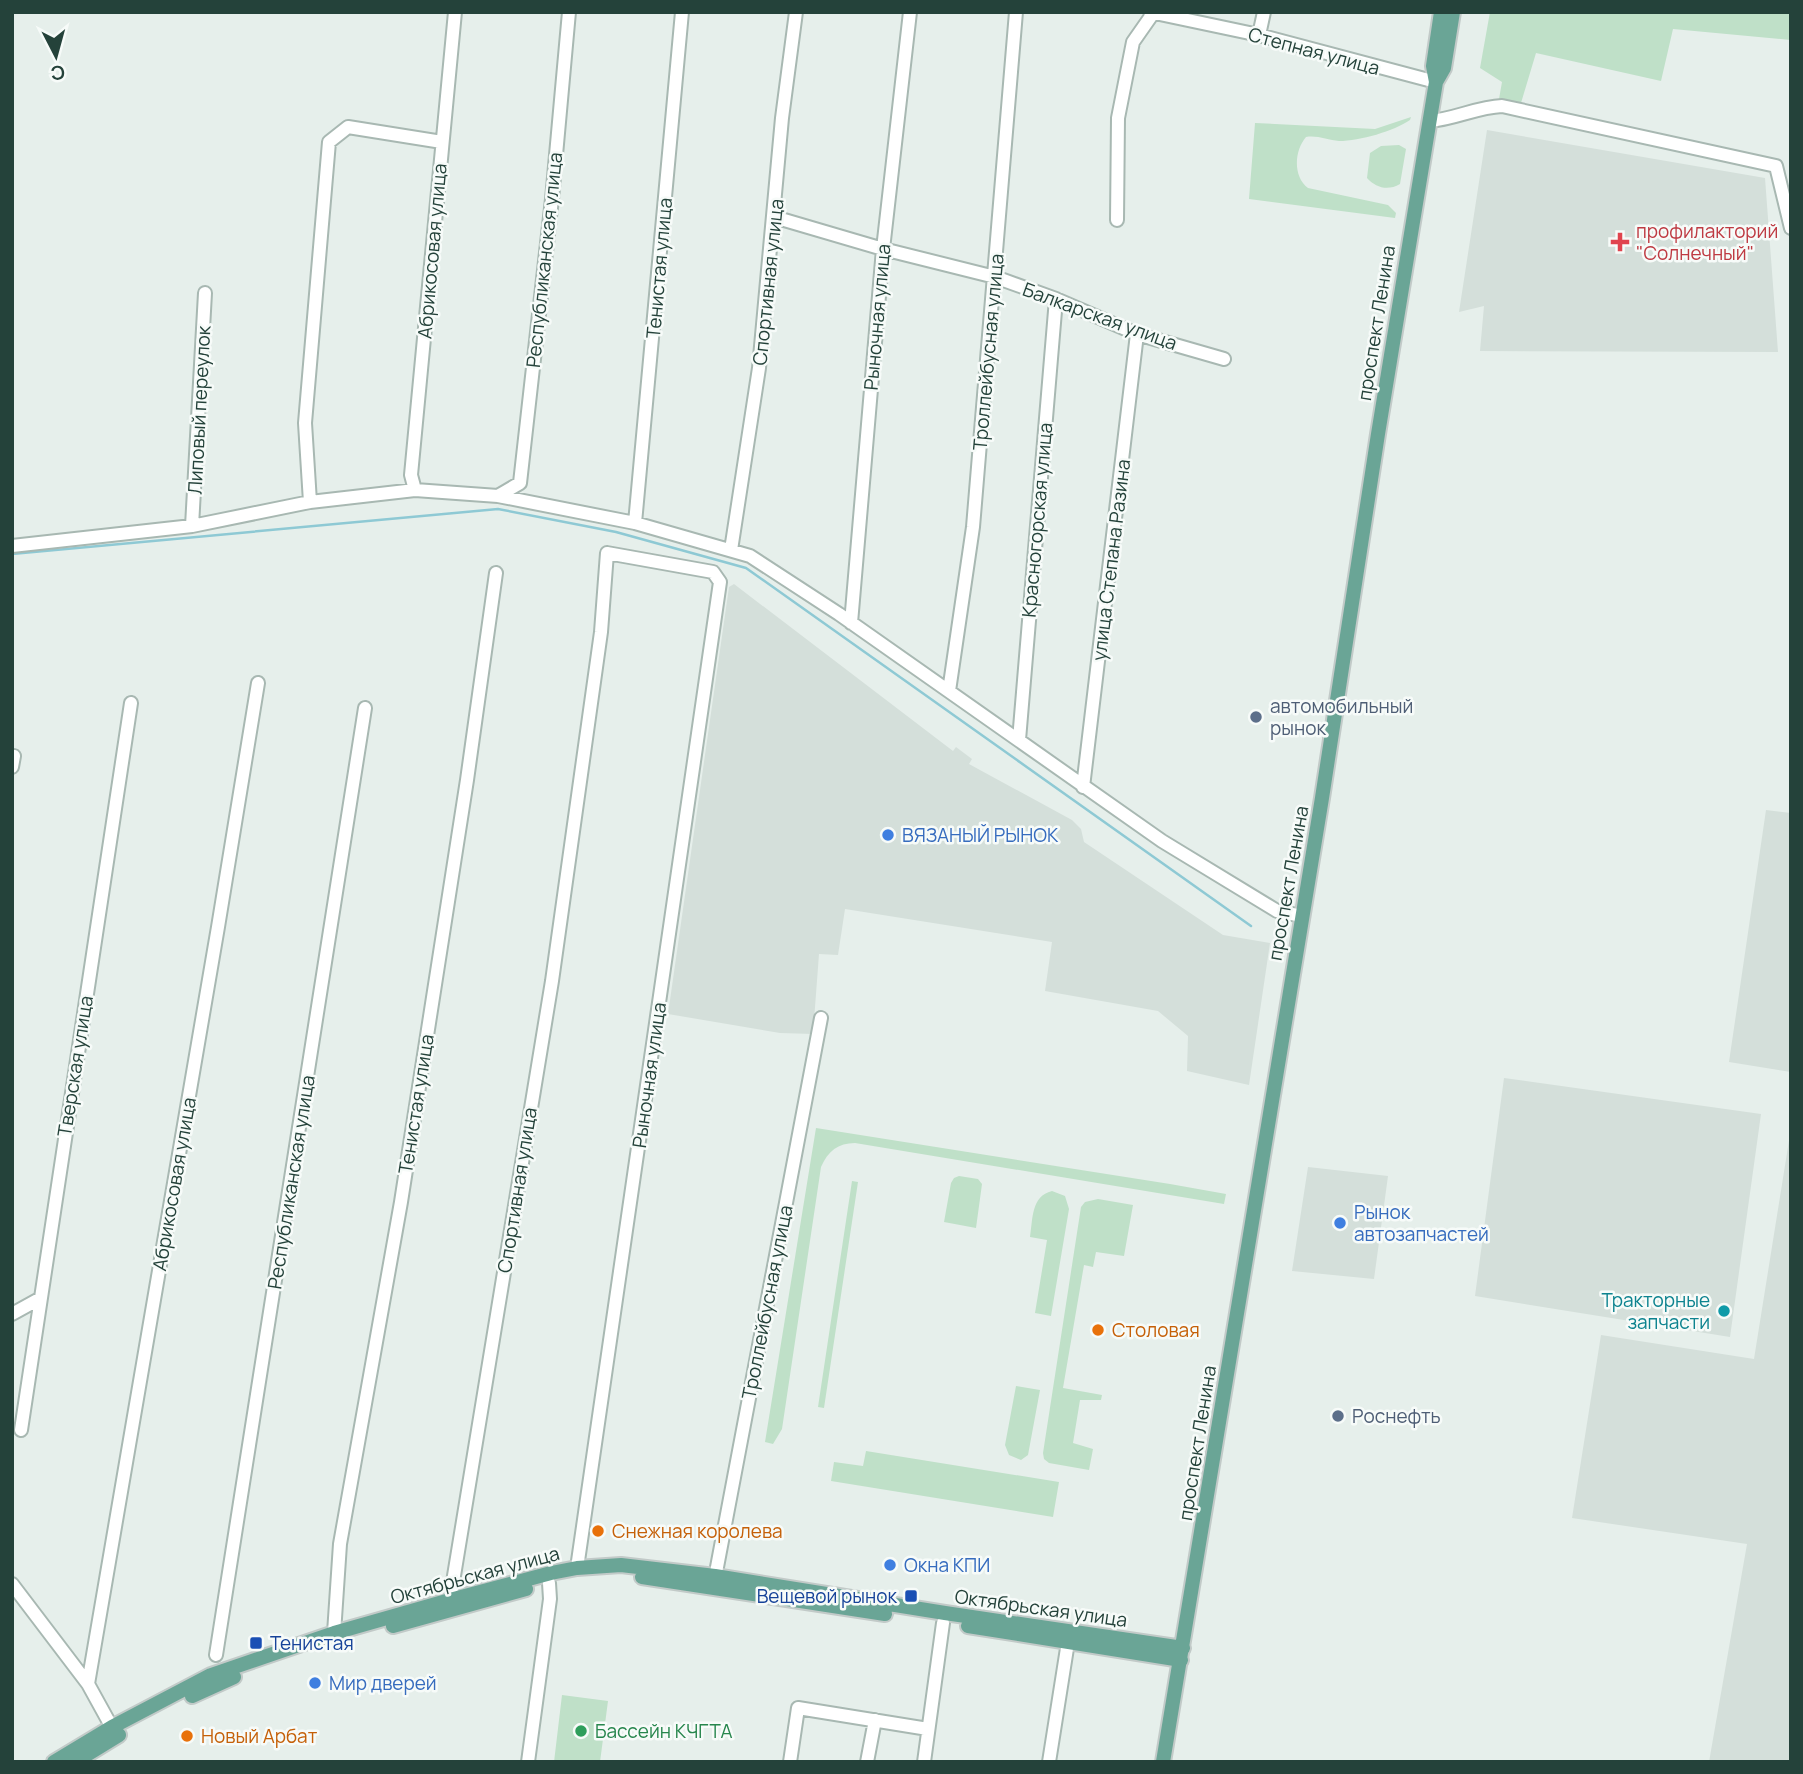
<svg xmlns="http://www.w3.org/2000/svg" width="1803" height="1774" viewBox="0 0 1803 1774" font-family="Manrope,sans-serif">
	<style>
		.built { fill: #d4dfda }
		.green { fill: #bfe0c8 }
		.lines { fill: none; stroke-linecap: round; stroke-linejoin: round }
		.stream { stroke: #8ec9d4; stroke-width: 2.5 }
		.minor-casing { stroke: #a8b8b2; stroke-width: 16 }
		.major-casing { stroke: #c2cac8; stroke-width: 18 }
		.minor { stroke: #fff; stroke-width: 12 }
		.major { stroke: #6aa596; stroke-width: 14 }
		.health-dot { fill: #e0444e; stroke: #f7fbf9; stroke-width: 2.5 }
		.service-dot { fill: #5c6f8a; stroke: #f7fbf9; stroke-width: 2.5 }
		.shop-dot { fill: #3f7fe0; stroke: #f7fbf9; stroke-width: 2.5 }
		.culture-dot { fill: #0f9aa8; stroke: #f7fbf9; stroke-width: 2.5 }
		.food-dot { fill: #e8710a; stroke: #f7fbf9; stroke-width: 2.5 }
		.transit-dot { fill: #1a4fb4; stroke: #f7fbf9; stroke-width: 2.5 }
		.leisure-dot { fill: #2e9e5b; stroke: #f7fbf9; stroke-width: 2.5 }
		.labels { text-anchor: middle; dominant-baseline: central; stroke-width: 5; stroke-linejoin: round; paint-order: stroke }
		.street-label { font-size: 19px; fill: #24423a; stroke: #f7fbf9 }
		.health-label { font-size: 19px; fill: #be3a42; stroke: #f7fbf9; text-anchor: start }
		.service-label { font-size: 19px; fill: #4e5e75; stroke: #f7fbf9; text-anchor: start }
		.shop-label { font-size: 19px; fill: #366cbe; stroke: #f7fbf9; text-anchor: start }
		.culture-label { font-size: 19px; fill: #0d838f; stroke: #f7fbf9; text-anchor: end }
		.food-label { font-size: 19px; fill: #c56008; stroke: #f7fbf9; text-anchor: start }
		.transit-label { font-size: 19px; fill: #164399; stroke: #f7fbf9; text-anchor: end }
		.leisure-label { font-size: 19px; fill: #27864d; stroke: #f7fbf9; text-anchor: start }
	</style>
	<rect width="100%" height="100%" fill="#e6efeb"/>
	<path class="built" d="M1487,130L1765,178L1778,352L1480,351L1484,306L1459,312Z
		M734,584L953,751L956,747L972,759L969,764L1072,820L1081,829L1084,842L1223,935L1270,943L1249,1085L1187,1071L1188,1036L1158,1011L1045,991L1052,942L845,909L838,955L819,954L813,1034L780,1033L668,1014L729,587Z
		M1766,810L1791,813V1072L1729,1062Z
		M1504,1078L1761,1114L1730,1337L1475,1296Z
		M1791,1128V1762H1709L1747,1544L1572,1518L1601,1335L1754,1359Z
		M1308,1167L1388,1176L1374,1279L1292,1271Z"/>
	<path class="green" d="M1490,12H1791V40L1673,29L1661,81L1536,53L1521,103L1499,99L1502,82L1480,68Z
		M1411,117L1410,120C1394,131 1360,141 1339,141C1328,140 1317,135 1306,137C1294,151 1293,177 1308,188L1388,205L1396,213L1395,218L1249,199L1255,123L1375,129Z
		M1399,145L1406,149L1400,184C1388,191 1376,188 1367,178L1370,153L1381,146Z
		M816,1128L1170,1184L1226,1194L1224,1204L855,1143C838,1143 828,1151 821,1167L782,1429L773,1444L765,1442Z
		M959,1176L978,1179L982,1184L976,1228L944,1222L951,1183L954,1178Z
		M852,1181L858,1182L824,1408L818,1407Z
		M1052,1191L1065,1196L1069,1209L1051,1316L1035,1313L1047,1240L1030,1237C1033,1219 1031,1196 1052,1191Z
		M1098,1199L1133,1205L1124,1256L1096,1252L1093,1267L1084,1265L1063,1388L1102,1395L1101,1400H1080L1073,1443L1093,1449L1089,1470L1049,1463L1044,1459L1043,1453L1081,1207L1085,1202Z
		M1016,1386L1040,1390L1028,1455L1021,1460L1009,1455L1005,1445Z
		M866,1451L1059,1482L1053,1517L831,1481L834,1462L863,1466Z
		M562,1695L608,1701L600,1762H554Z"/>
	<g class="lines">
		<path class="stream" d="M12,554L498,509L616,532L746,568L1251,926"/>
		<defs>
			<path id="minor" d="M1150,12L1259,35L1436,82
				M1259,35L1264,12
				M1430,121C1455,119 1477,107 1502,106L1776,166L1791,228
				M774,217L883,249L995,277L1056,299L1137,334L1224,359
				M1117,220L1118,118L1133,42L1154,12
				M415,490L411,475L455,12
				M498,496L520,483L552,199L569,12
				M310,502L305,423L329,142L348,127L442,142
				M635,523L682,12
				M192,526L205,293
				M12,546L192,526L310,502L415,490L498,496L635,523L750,556L839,614L1162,841L1277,911L1302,916
				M731,550L759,368L782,118L796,12
				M851,623L883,249L910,12
				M949,691L973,527L1016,12
				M1019,740L1056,299
				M12,767L14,756
				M1083,787L1137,334
				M12,1314L41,1298
				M21,1430L131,703
				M714,1583L821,1018
				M12,1584L88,1684L115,1733
				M450,1600L552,981L601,632L607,553L713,572L720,582L577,1568
				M334,1633L340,1544L401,1202L467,780L496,573
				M216,1655L365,708
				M88,1684L218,927L258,683
				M528,1762L550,1599L549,1583
				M790,1762L798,1708L928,1729
				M867,1762L875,1720
				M924,1762L943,1623
				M1049,1762L1068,1642"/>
			<path id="major" d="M1436,82L1433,66L1441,12
				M642,1577L885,1614
				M393,1626L526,1589
				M968,1626L1181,1660
				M192,1696L234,1677
				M54,1762L112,1727L211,1675L334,1633L450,1600L551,1573L577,1568L621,1565L715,1576L945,1613L1183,1648
				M75,1762L119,1735
				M1163,1762L1322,798L1378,434L1436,82L1444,68L1453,12"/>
		</defs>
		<use href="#minor" class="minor-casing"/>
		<use href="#major" class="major-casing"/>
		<use href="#minor" class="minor"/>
		<use href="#major" class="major"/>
	</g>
	<path class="health-dot" d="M1616.5 231.5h7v7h7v7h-7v7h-7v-7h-7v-7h7z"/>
	<g class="service-dot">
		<circle cx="1256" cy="717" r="7"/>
		<circle cx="1338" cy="1416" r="7"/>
	</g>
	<g class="shop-dot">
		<circle cx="888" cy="835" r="7"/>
		<circle cx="1340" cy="1223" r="7"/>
		<circle cx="890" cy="1565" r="7"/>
		<circle cx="315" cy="1683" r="7"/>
	</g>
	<circle class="culture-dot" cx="1724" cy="1311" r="7"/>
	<g class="food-dot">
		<circle cx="1098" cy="1330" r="7"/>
		<circle cx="598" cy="1531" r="7"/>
		<circle cx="187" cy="1736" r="7"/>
	</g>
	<g class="transit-dot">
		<rect x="904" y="1589" width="14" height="14" rx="3.5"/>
		<rect x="249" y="1636" width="14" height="14" rx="3.5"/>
	</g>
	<circle class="leisure-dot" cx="581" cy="1731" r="7"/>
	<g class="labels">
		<g class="street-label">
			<text transform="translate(1314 51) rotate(15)">Степная улица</text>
			<text transform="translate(432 251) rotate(-85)">Абрикосовая улица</text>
			<text transform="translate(544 260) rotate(-84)">Республиканская улица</text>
			<text transform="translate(659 268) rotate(-85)">Тенистая улица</text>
			<text transform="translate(768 282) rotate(-84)">Спортивная улица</text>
			<text transform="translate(1100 316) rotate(20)">Балкарская улица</text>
			<text transform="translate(877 317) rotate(-85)">Рыночная улица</text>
			<text transform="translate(1376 323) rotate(-81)">проспект Ленина</text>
			<text transform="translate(988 352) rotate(-85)">Троллейбусная улица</text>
			<text transform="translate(199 410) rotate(-87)">Липовый переулок</text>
			<text transform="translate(1037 520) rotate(-85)">Красногорская улица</text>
			<text transform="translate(1111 560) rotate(-83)">улица Степана Разина</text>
			<text transform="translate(1288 883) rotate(-80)">проспект Ленина</text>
			<text transform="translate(75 1066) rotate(-81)">Тверская улица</text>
			<text transform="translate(649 1075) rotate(-82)">Рыночная улица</text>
			<text transform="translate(416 1104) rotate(-81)">Тенистая улица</text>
			<text transform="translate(291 1182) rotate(-81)">Республиканская улица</text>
			<text transform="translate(174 1184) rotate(-80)">Абрикосовая улица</text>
			<text transform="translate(517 1190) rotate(-81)">Спортивная улица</text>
			<text transform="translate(767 1302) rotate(-79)">Троллейбусная улица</text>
			<text transform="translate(1197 1443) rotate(-81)">проспект Ленина</text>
			<text transform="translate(475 1575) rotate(-15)">Октябрьская улица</text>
			<text transform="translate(1041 1608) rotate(8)">Октябрьская улица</text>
		</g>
		<g class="health-label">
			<text x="1636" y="231">профилакторий<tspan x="1636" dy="22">"Солнечный"</tspan></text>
		</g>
		<g class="service-label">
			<text x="1270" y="706">автомобильный<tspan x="1270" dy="22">рынок</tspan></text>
			<text x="1352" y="1416">Роснефть</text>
		</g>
		<g class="shop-label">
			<text x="902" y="835">ВЯЗАНЫЙ РЫНОК</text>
			<text x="1354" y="1212">Рынок<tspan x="1354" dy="22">автозапчастей</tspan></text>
			<text x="904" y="1565">Окна КПИ</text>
			<text x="329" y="1683">Мир дверей</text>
		</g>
		<g class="culture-label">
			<text x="1710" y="1300">Тракторные<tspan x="1710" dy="22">запчасти</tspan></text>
		</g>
		<g class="food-label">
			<text x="1112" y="1330">Столовая</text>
			<text x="612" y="1531">Снежная королева</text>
			<text x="201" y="1736">Новый Арбат</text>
		</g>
		<g class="transit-label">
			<text x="897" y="1596">Вещевой рынок</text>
			<text x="270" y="1643" text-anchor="start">Тенистая</text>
		</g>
		<g class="leisure-label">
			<text x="595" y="1731">Бассейн КЧГТА</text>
		</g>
	</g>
	<rect width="1803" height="1774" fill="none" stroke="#24423a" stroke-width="28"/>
	<g transform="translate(56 56) rotate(174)" stroke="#f7fbf9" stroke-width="5" paint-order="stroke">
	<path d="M0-5L12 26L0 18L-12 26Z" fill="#24423a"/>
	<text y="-10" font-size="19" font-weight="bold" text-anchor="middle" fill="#24423a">С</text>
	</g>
</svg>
